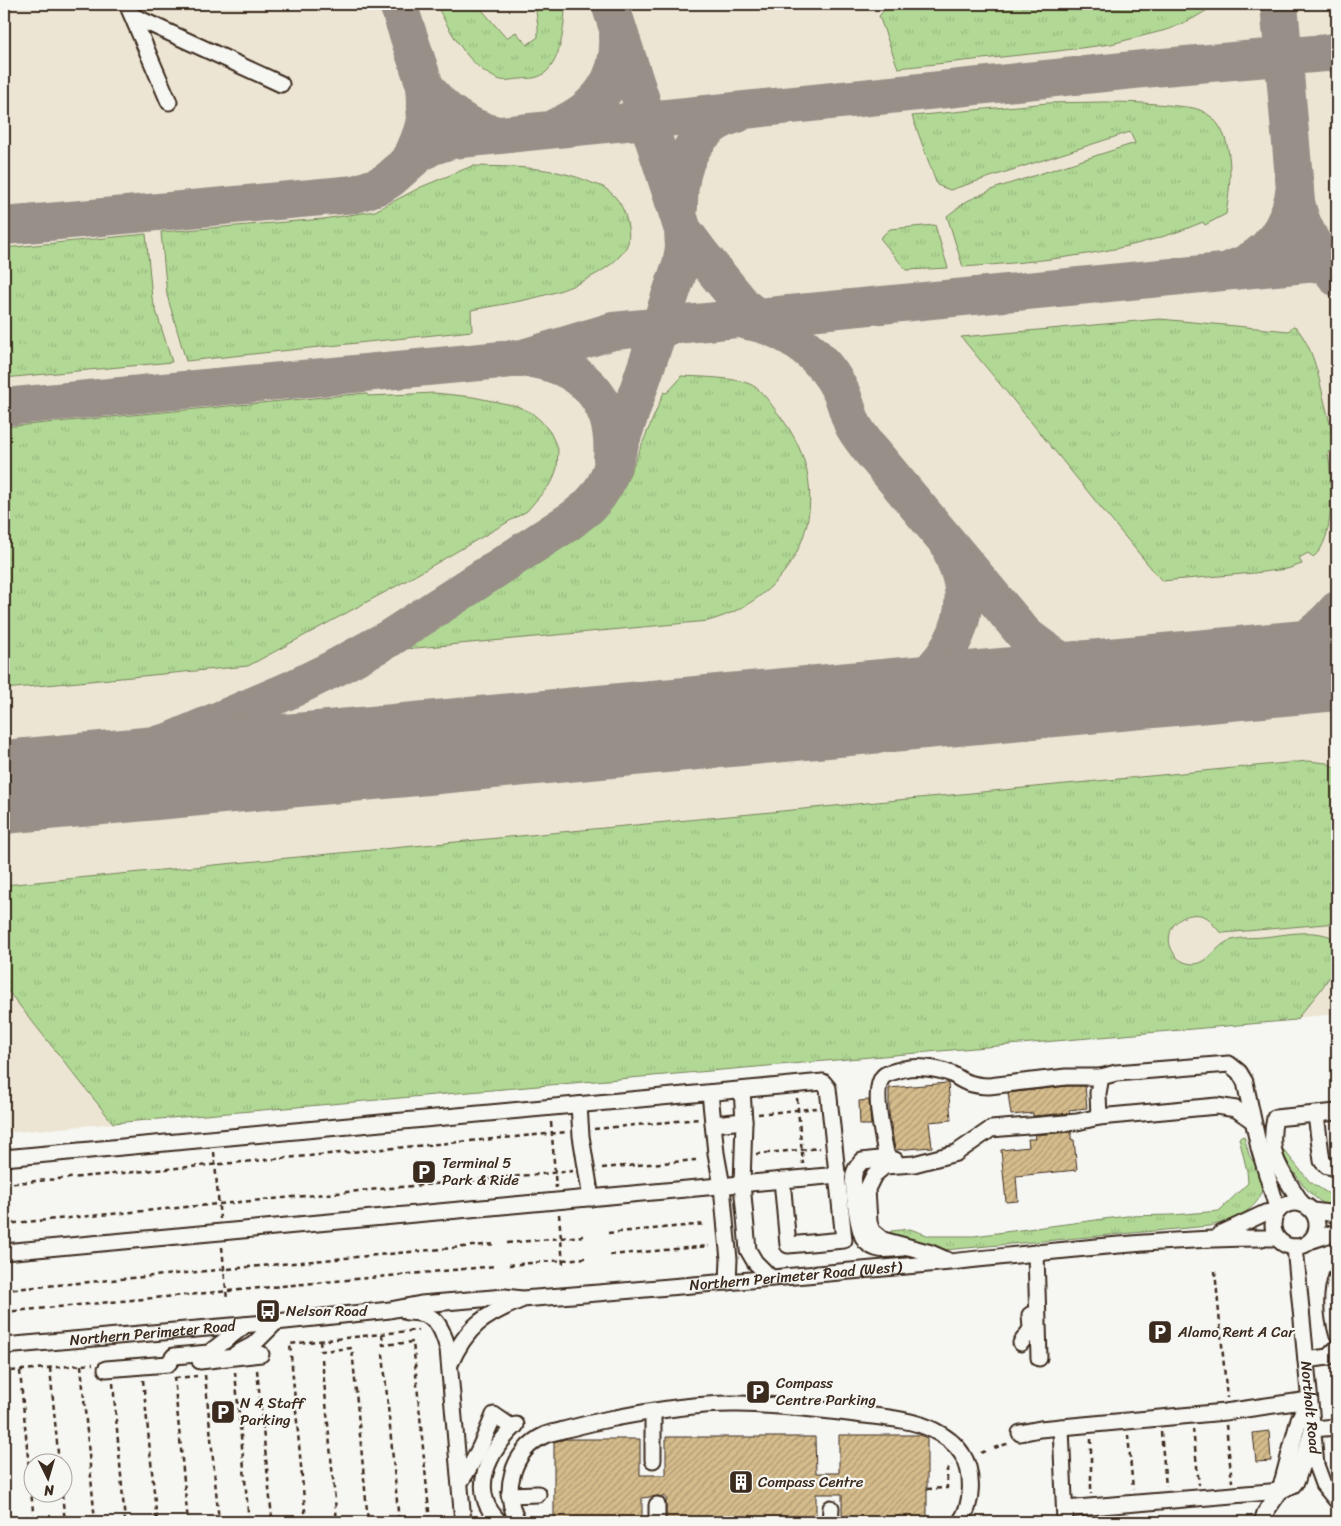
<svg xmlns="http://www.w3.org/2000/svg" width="1341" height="1526" viewBox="0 0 1341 1526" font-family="Sriracha,sans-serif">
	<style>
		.built { fill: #ece5d3 }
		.grass { fill: url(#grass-tufts); stroke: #76825a }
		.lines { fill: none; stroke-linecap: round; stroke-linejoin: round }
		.taxiway { stroke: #989088; stroke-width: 38 }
		.runway { stroke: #989088; stroke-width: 94 }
		.building { fill: url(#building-hatch); stroke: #3b2a1e }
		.minor-casing { stroke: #3b2a1e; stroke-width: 19 }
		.path { stroke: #3b2a1e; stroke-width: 2.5; stroke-dasharray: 5 4; stroke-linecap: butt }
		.minor { stroke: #f6f6f2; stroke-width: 15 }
		.labels { text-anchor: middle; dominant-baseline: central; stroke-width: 4.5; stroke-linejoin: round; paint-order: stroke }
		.poi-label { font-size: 15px; fill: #3b2a1e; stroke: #f6f6f2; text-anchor: start }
		.street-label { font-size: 15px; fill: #3b2a1e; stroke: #f6f6f2 }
	</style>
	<defs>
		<pattern id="grass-tufts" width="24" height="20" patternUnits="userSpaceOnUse" patternTransform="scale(1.25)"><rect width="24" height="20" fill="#b1d995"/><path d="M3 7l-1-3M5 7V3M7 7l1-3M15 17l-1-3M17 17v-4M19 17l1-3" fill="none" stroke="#99ba80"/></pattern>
		<pattern id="building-hatch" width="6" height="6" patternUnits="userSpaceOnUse" patternTransform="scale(1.25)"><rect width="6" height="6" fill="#d5bc8c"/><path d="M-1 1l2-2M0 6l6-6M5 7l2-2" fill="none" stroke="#ae9972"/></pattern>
	</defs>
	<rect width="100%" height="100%" fill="#f6f6f2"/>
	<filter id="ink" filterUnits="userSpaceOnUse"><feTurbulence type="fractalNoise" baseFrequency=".02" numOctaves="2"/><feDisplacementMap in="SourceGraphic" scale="10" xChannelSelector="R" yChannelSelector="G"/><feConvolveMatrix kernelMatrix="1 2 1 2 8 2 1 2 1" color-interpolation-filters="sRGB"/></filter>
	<g filter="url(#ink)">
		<path class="built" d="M4,4H1337V1014L4,1133Z"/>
		<path class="grass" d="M436,4H477L506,38L516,32L527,45L538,37V26L535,4H565C565,24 561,67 540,76C534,79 527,78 521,79C514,79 504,82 498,79C468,67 450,31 436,4Z
			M929,4H1217L1194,18L1170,29L1111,44L1058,51L898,68L879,16L886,8Z
			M1104,102C1129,102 1153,103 1177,106C1184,107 1193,107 1200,110C1238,126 1231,183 1226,214L1205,225L1203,222C1128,254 1044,261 963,267L947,216L967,201L996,188L1135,143L1130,132L950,190L937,185L912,116L1048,103Z
			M472,166C513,167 554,166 592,183C597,185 603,186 606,189C620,198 626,213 628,228C629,232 629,239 628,243C623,258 603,271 589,278C555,297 509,303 471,310L472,331L186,361L167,295L161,232L323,219L375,211L421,187Z
			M935,225L948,268L906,270L880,238L890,229Z
			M146,234L152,298L172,362L4,378V248Z
			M1160,319L1289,331L1293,326L1296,327C1313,348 1318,373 1324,400C1328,416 1333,433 1335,450L1328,452C1332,478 1336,541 1313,557L1308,553L1299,558L1302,564L1287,569L1254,573L1162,581C1094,501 1029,418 961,337Z
			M681,376C697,377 743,377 755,387C765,394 772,406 780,416C842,495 802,596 708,621L405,649L580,537L608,512L622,492L664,392L667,393L679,380Z
			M367,393L368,396L435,393L473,397L517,406L532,413L541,421L550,432L558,449L557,468L552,482L527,511L402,583L248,666L4,689V427Z
			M1308,761L1327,763L1337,769V923L1223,933C1216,930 1215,926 1210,920C1199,910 1181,915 1173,926C1169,933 1168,941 1171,948C1174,955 1179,961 1187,963C1209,969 1214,944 1232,940C1242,937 1253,938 1263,937C1286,935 1316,927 1337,940C1337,946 1338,954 1337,960C1330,983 1310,1002 1296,1020L113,1123L4,986V885Z
			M1244,1136C1246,1142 1247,1149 1249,1155C1251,1160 1256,1163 1258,1168C1276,1204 1236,1220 1209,1226L944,1250L890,1234L891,1231L910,1229L930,1236H974L1127,1216L1173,1215L1219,1211L1248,1183L1247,1171L1239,1138Z
			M1279,1144L1310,1182L1337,1199V1208C1310,1204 1294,1171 1280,1151Z"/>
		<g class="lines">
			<path class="taxiway" d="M398,4L425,86
				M610,4L683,230L700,253L744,307L768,326
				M1279,4L1296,202C1302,232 1319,254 1337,278
				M556,127C596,110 621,81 618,35
				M409,162C424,132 428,119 425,86C443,112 466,127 497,135
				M679,207C678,166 694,125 737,114
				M4,226L355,194L381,185L390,179L417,155L430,147L451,140L1163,67L1337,52
				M1232,269C1270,257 1290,225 1295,187
				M747,321C787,327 824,356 841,392C846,403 848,414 853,425C857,433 863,440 868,447L1025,635C1044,650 1063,664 1086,671C1104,677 1123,679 1141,682
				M523,358C580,363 617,399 612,459
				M4,407L523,358L613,331L1337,261
				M1254,671C1284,655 1315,637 1337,610
				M868,707C882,699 898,695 912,686C944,666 967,627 963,589C962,576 957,565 952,553
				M4,783L90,762L168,742L290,690L333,669L390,638L573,519L588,507L597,497L605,485L610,473L681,264L684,248L683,230"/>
			<path class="runway" d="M4,787L1337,664"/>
		</g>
		<path class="building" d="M948,1083L951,1120L929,1122L932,1147L895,1150L889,1113V1088Z
			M1067,1086H1085L1087,1108L1069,1110L1070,1113L1033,1116V1113L1011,1115L1008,1093Z
			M869,1100L871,1125H860L859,1101Z
			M1071,1132L1072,1140H1074L1077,1170L1016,1176L1018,1201L1006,1202L1001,1150L1029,1147L1028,1139H1036L1035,1135Z
			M1269,1431L1271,1461L1256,1462L1253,1433Z
			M839,1435H920L927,1438V1522H842V1494H816V1522H666V1497L657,1496L642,1498V1522H554V1442L565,1439H640V1475H666V1437H815L816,1473H839Z"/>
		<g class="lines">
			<defs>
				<g id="minor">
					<path d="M127,4L169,102"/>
					<path d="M133,16L281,84"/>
					<path d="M742,1090L744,1121L742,1184L748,1250L755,1262L771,1278"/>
					<path d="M710,1093L716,1153L722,1186L726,1231L729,1259L728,1282"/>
					<path d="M579,1105L581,1136L591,1198"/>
					<path d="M1316,1115L1322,1161L1327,1166L1337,1168"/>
					<path d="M1099,1117L1098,1093L1101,1077L1116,1073L1229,1064L1239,1072L1245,1082L1259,1148L1278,1211"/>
					<path d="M714,1124L744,1121"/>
					<path d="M4,1158L823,1082L828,1088L844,1240L788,1245L782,1180"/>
					<path d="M887,1158C884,1142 870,1085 885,1075C890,1072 898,1071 903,1069C917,1066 936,1068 949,1073C955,1075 960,1080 966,1082C974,1085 981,1086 989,1086L1066,1077H1101"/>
					<path d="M895,1160L887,1158L862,1161C859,1165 855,1168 854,1174C852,1185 858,1235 866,1242C877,1253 889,1249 903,1248"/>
					<circle cx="1295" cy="1225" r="22"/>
					<path d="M1302,1204C1283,1172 1266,1158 1275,1118L1337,1112"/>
					<path d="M1313,1211L1337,1214"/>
					<path d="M1220,1234L1265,1213L1278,1211"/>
					<path d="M1312,1240L1337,1232"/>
					<path id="s1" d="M1295,1247L1316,1465L1323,1484L1337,1501"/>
					<path d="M4,1252L838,1175"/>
					<path d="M1036,1253L1039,1358"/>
					<path d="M947,1260L931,1253L883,1240L872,1231L869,1222L867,1189L874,1175L885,1166L914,1164L956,1153L991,1129L1077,1122L1099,1117L1217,1106L1236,1109L1253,1121"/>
					<path d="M1337,1276C1331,1294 1332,1315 1337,1333"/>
					<path d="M407,1312C435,1312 441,1324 448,1349L463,1522"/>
					<path d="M1021,1343L1031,1329L1030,1315"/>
					<path id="s2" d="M4,1346L276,1322L390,1310L421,1304L505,1297L522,1299C665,1288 808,1275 950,1262C1059,1251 1168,1237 1277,1238"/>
					<path d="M236,1354L253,1345L276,1322"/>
					<path d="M1306,1360L1328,1357L1337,1348"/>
					<path d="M200,1361L261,1354"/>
					<path d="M450,1364C467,1326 484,1315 521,1300"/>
					<path d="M106,1369L168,1364L174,1356L209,1353L245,1325"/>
					<path d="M653,1411V1460"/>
					<path d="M1061,1427L1065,1522"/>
					<path d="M1312,1429L1337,1427"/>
					<path d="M1020,1433L1040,1429L1225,1412L1309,1400"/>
					<path d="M460,1482C475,1461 484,1439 494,1415L513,1428"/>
					<path d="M509,1495L538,1494"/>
					<path d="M657,1505V1522"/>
					<path d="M1065,1509L1280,1491L1293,1485L1297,1480L1312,1431"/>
					<path d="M499,1522C494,1516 488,1509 486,1502C476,1474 496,1444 516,1425"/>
					<path d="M518,1522C501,1492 512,1450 545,1435C550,1433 557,1432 563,1430C580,1426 597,1421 615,1418C655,1410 697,1403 739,1404C778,1405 817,1409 856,1414C879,1417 913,1419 933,1430C943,1435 956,1444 962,1454C974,1472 973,1505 960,1522"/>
					<path d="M830,1522L831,1508"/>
					<path d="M1262,1522L1265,1513L1280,1491L1299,1419L1309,1400"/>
				</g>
			</defs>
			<use href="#minor" class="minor-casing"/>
			<path class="path" d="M797,1098L803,1164
				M758,1114L817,1108
				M551,1122L556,1188
				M594,1129L699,1119
				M214,1152L220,1219
				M756,1154L820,1148
				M602,1168L696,1160
				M4,1184L568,1132
				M559,1214L563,1265
				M4,1224L573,1171
				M608,1233L706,1224
				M507,1243L583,1236
				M222,1247L227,1300
				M610,1255L709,1246
				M509,1265L585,1258
				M1215,1271L1227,1398
				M4,1290L495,1244
				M4,1312L496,1266
				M382,1334L383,1345L413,1342L430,1522
				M320,1341L321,1351L352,1348L368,1522
				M383,1354L399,1522
				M322,1359L337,1522
				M81,1365L95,1522
				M1336,1367L1337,1375
				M50,1368L59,1464
				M257,1370L272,1518
				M11,1371L93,1364
				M20,1371L34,1522
				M235,1372L249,1522
				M205,1375L219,1522
				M174,1377L188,1522
				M175,1378L197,1376
				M143,1380L157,1522
				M113,1383L125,1522
				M1226,1425L1232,1482
				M1193,1429L1199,1485
				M1161,1432L1166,1486
				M1128,1435L1133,1489
				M1091,1439V1494
				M994,1448L1010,1443
				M981,1453L985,1451
				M927,1489L947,1488V1470L952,1465
				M62,1494L65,1522
				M306,1522L290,1344L418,1330"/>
			<use href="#minor" class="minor"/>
		</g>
	</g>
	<defs>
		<symbol id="parking-square" viewBox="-11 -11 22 22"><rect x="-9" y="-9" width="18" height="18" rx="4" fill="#3b2a1e" stroke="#f6f6f2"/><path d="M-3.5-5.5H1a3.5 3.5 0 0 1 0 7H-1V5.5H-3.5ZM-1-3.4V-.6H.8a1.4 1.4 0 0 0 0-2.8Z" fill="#fff"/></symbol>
		<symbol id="bus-square" viewBox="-11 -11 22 22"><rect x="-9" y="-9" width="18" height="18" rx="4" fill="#3b2a1e" stroke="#f6f6f2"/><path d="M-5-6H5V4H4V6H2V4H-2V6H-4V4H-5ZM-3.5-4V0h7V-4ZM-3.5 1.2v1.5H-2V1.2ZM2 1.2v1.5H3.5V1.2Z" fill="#fff"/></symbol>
		<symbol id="building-square" viewBox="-11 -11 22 22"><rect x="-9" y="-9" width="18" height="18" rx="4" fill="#3b2a1e" stroke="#f6f6f2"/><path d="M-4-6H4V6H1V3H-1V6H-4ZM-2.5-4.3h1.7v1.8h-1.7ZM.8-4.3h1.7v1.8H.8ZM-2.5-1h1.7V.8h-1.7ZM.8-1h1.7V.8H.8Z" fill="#fff"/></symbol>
	</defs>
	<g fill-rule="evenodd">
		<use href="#parking-square" x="410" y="1158" width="28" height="28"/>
		<use href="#bus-square" x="254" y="1297" width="28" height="28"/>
		<use href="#parking-square" x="1146" y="1318" width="28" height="28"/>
		<use href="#parking-square" x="744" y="1378" width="28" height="28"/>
		<use href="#parking-square" x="209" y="1398" width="28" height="28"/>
		<use href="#building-square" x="727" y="1468" width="28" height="28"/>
	</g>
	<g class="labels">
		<g class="poi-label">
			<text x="442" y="1163">Terminal 5<tspan x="442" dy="17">Park &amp; Ride</tspan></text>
			<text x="286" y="1311">Nelson Road</text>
			<text x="1178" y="1332">Alamo Rent A Car</text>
			<text x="776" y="1383">Compass<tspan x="776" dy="17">Centre Parking</tspan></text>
			<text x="240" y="1403">N 4 Staff<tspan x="240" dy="17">Parking</tspan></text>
			<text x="758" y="1482">Compass Centre</text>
		</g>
		<g class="street-label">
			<text stroke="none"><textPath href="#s2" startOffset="795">Northern Perimeter Road (West)</textPath></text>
			<text stroke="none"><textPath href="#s2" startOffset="149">Northern Perimeter Road</textPath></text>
			<text stroke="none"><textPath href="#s1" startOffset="161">Northolt Road</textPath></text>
		</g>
	</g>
	<rect width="1341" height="1526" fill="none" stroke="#f6f6f2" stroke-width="20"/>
	<rect x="10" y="10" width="1321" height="1506" fill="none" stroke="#3b2a1e" stroke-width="2" filter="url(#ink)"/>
	<g transform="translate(48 1478) rotate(175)"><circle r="24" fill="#f6f6f2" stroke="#aba49d"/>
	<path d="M0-4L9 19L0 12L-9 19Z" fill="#3b2a1e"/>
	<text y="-8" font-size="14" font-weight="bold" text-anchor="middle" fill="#3b2a1e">N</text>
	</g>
</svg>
